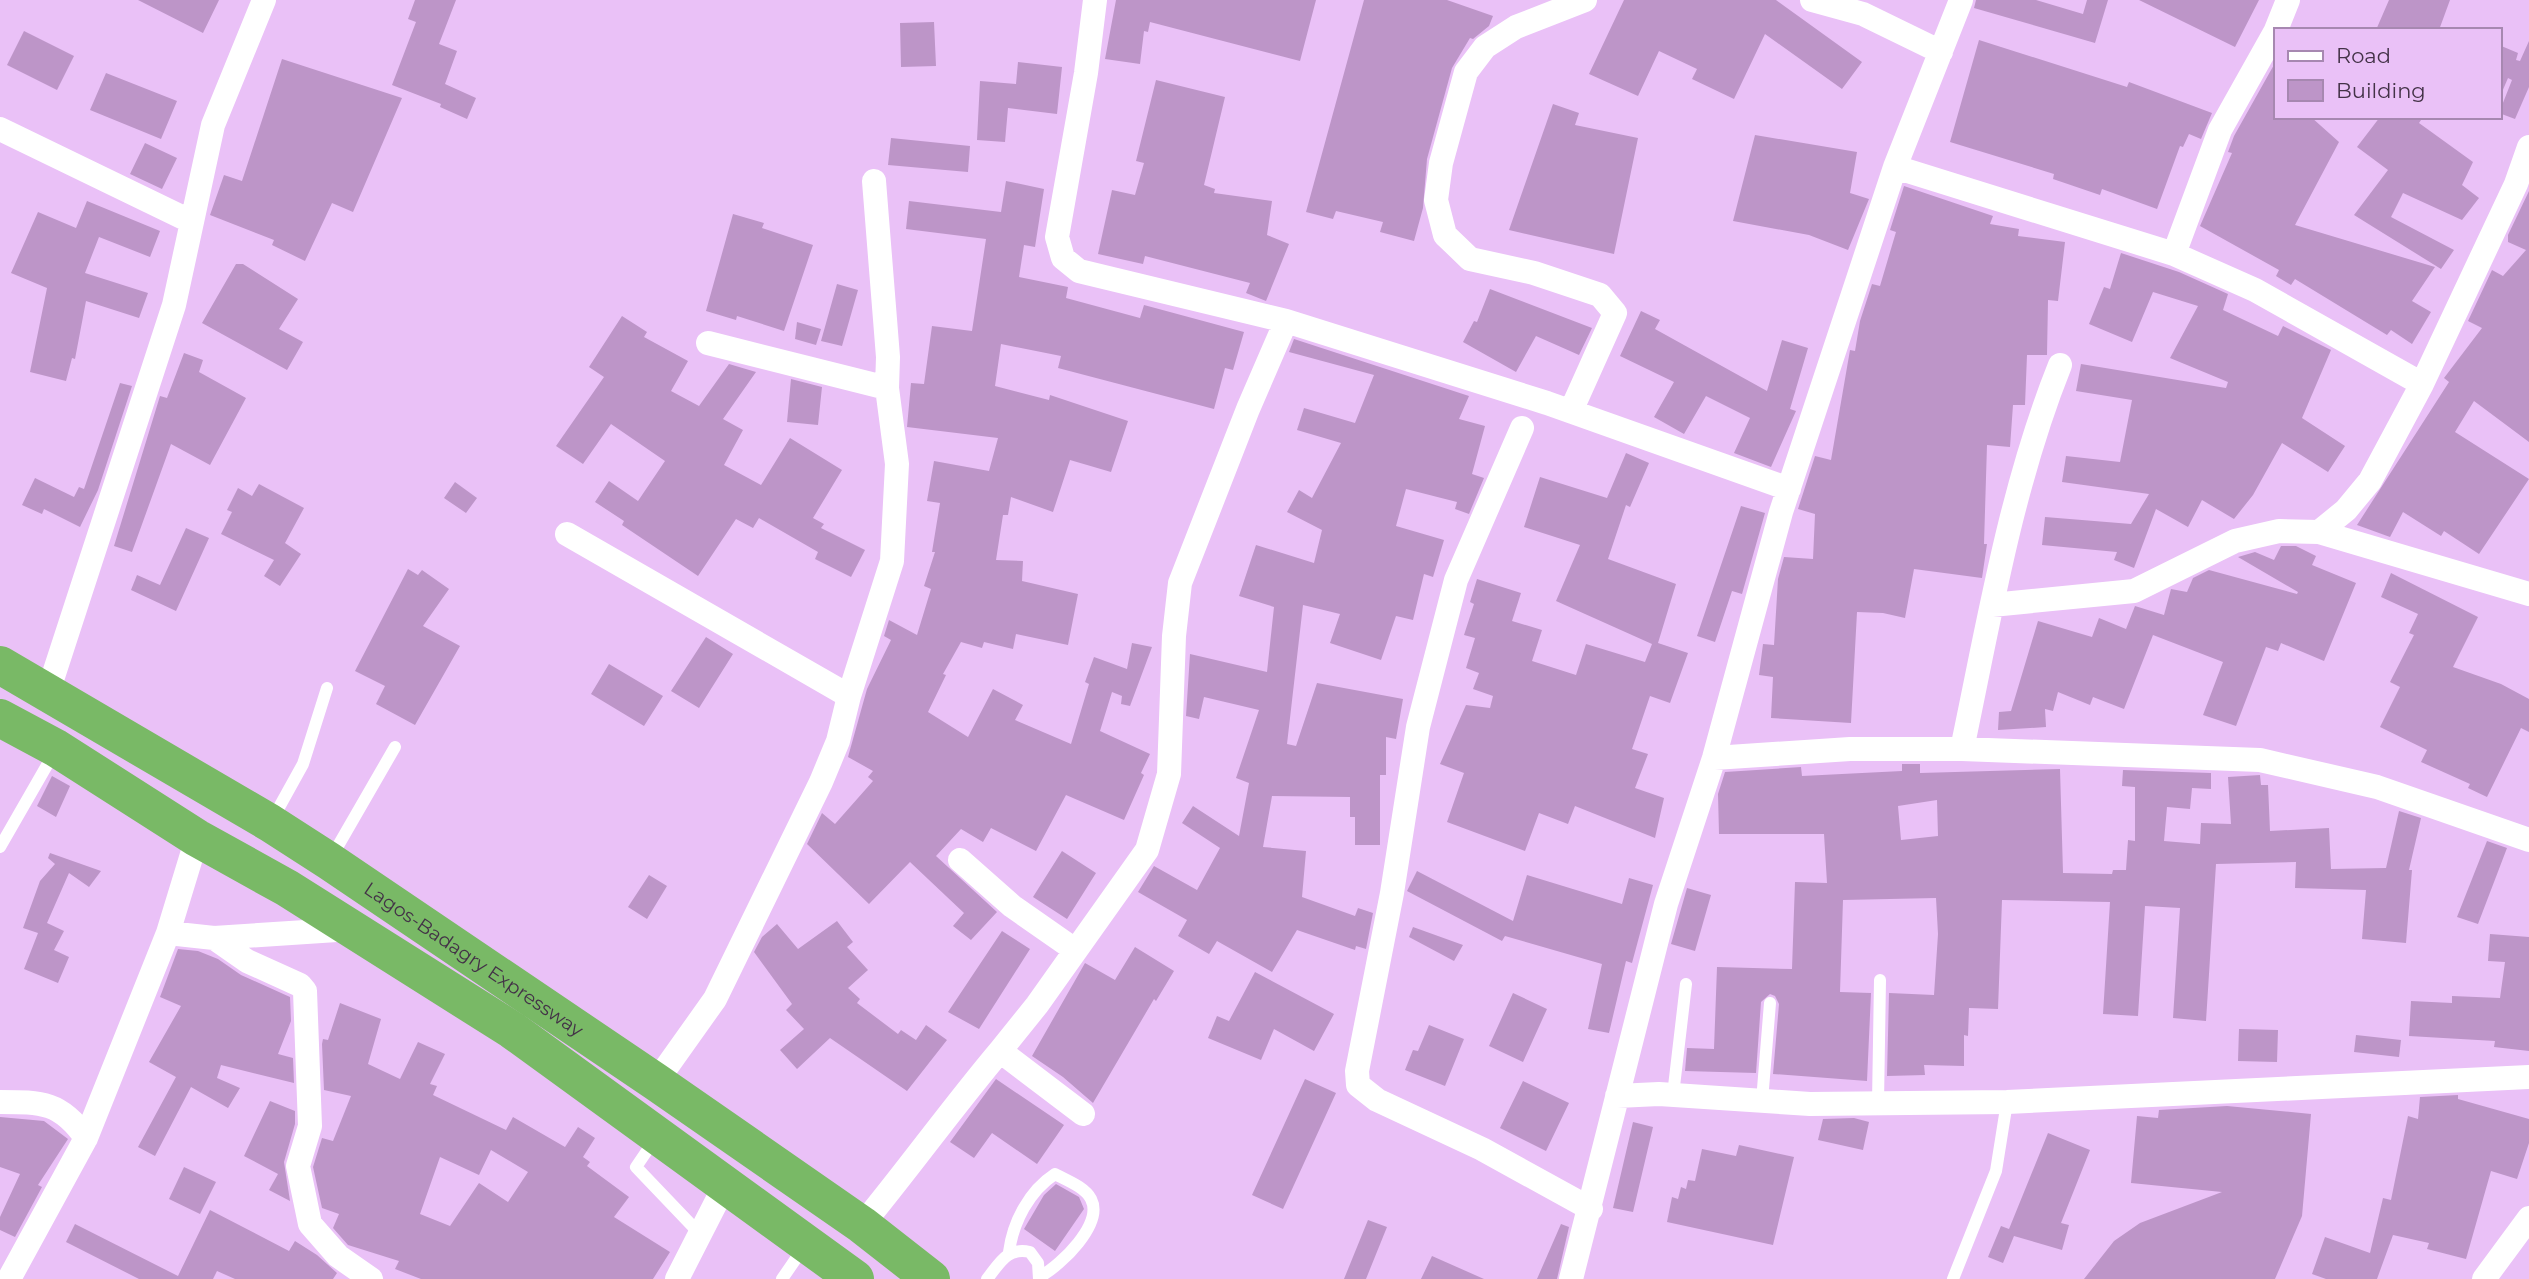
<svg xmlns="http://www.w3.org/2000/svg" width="2529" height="1279" viewBox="0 0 2529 1279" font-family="Montserrat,sans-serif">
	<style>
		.building { fill: #bd95c8; fill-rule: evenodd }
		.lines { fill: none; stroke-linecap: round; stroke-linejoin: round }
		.lane { stroke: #fff; stroke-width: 12 }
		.street { stroke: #fff; stroke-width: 24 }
		.highway { stroke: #79b966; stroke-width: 38 }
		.labels { text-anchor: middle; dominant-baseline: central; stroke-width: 5; stroke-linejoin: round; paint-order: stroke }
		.street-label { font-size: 19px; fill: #433247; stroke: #eac1f7 }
	</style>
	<rect width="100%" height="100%" fill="#eac1f7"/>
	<path class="building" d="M138,0H219L203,33Z
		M415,0H456L439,44L457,51L445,84L476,98L467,119L440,107L441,104L392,85L416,22L408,19Z
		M1116,0H1316L1300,61L1150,22L1148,32L1144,31L1140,64L1105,59Z
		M1364,0H1447L1493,16L1489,26L1473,39L1470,38L1452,68L1427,159L1423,208L1414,241L1380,232L1383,222L1336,211L1333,219L1306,212Z
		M1624,0H1776L1862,62L1842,89L1765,34L1734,99L1692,79L1697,69L1659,51L1638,96L1589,74Z
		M1976,0H2036L2083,14L2087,0H2108L2095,43L1974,8Z
		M2139,0H2259L2235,47Z
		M2389,0H2450L2439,30H2376Z
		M934,22L936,66L901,67L900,23Z
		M24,31L74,56L57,90L7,65Z
		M1979,40L2127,87L2129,82L2212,113L2201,139L2189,134L2183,147L2180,146L2157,209L2102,189L2100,195L2053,179L2054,174L1950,142Z
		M2529,41V87L2515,119L2499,113L2512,80L2508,78L2499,99V45L2518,53L2516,60L2520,61Z
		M282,59L402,98L353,212L332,203L305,261L272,245L274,240L210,215L224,175L242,181Z
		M1018,62L1062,67L1057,114L1008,108L1005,142L977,140L980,81L1016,84Z
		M2275,63V117H2311L2339,142L2295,225L2435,267L2412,301L2431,312L2412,344L2391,330L2387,335L2295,279L2291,285L2276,276L2279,270L2200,226L2232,153L2228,152L2234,136Z
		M106,73L177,101L161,139L90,110Z
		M1156,80L1225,97L1204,185L1215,189L1214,193L1272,201L1267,235L1289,244L1266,301L1246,293L1250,283L1145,256L1143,264L1098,254L1112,190L1135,195L1144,163L1136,161Z
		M1553,104L1579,113L1575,125L1638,138L1614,254L1509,230Z
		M2380,117H2423L2419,123L2473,162L2462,185L2479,198L2462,220L2403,193L2391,217L2454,250L2441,269L2354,215L2388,170L2357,147Z
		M1755,135L1857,152L1850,193L1869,199L1848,250L1809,235L1733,221Z
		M891,138L970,146L968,172L888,165Z
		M145,143L177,158L162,189L130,174Z
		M1006,181L1044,189L1035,247L1024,245L1019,277L1068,287L1066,298L1140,318L1144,305L1244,332L1233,370L1225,368L1214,409L1058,368L1061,356L1001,344L995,386L1049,400L1050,395L1128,421L1111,472L1070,460L1053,512L1011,497L1008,515H1003L996,560L1023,561L1022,581L1078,594L1068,645L1016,634L1013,649L984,642L982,648L961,642L943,674L946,675L928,712L968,737L993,689L1023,705L1015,720L1071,744L1089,684L1085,682L1094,657L1127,669L1132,643L1152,647L1130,706L1121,704L1122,696L1112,692L1100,731L1150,754L1141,773L1144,775L1124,820L1066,795L1036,851L991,828L983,842L961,829L936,856L997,912L971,940L953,926L964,913L910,862L869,904L807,844L822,813L835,824L873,781L868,777L873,771L848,757L867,689L891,640L884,636L889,620L917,635L931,589L924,586L935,552H932L940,503L927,501L934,461L989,471L998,438L907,427L911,383L924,384L932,326L972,331L986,239L906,229L909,201L1001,212Z
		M1904,186L1993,216L1990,224L2019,229L2018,236L2065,242L2058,301L2048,300L2047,355H2027L2025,405H2013L2010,447L1987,445L1984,544H1987L1982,578L1914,569L1905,618L1883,613L1857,612L1851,723L1771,718L1773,677L1759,675L1763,644L1774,645L1778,579L1784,557L1813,559L1815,514L1798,509L1815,456L1831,460L1850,350L1855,351L1860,321L1872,284L1880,286L1896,232L1890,230Z
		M2529,191V442L2474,401L2455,432L2529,479L2479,554L2444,531L2441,536L2403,512L2390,537L2357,525L2449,382L2444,378L2482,328L2468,321L2492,270L2503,276L2526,250L2508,242V235Z
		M87,201L160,231L150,257L99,237L85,273L148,293L139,318L86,301L75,359L72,358L66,381L30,372L47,288L11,273L38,212L76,228Z
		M733,214L764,223L762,228L813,245L784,331L737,316L736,320L706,311Z
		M2121,253L2179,272L2228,294L2223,310L2278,336L2283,326L2331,350L2302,418L2345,446L2328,472L2282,443L2253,495L2234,519L2202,500L2188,527L2156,509L2134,568L2114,560L2117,552L2042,545L2045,517L2131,524L2149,494L2062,482L2066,456L2120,462L2132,400L2076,391L2081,364L2226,388L2228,382L2170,358L2198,306L2153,292L2132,342L2089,324L2104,287L2110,289Z
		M236,264H243L298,299L279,329L303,342L287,370L202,323Z
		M837,284L858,290L842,346L821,341Z
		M1490,289L1592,328L1579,355L1536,336L1516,372L1463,342L1474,321L1477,322Z
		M1641,311L1660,320L1655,329L1767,391L1782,340L1808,348L1790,409L1796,411L1771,467L1734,453L1750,418L1706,396L1684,434L1654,417L1674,382L1620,356Z
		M622,316L647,332L644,337L688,361L671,391L699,406L729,364L756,372L723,419L743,430L724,465L761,485L790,438L842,470L813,518L824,524L821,528L865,550L851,577L815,559L818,552L759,518L753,528L736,519L698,576L622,525L624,521L595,502L609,481L638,501L665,461L611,424L583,464L556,446L604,377L589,367Z
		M797,322L821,329L816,345L795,339Z
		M1294,339L1469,396L1459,419L1485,426L1472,474L1484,478L1469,514L1455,509L1457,502L1406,489L1396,526L1444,540L1433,577L1424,574L1413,620L1396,616L1381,660L1330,643L1340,614L1303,605L1287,744L1296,746L1317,683L1403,699L1396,739L1386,737V775H1380V845H1355V817H1350V797L1272,796L1263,847L1306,851L1302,897L1355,916L1358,908L1373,913L1366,949L1356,946L1355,950L1297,930L1272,972L1217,941L1209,954L1178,936L1187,920L1138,892L1154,866L1197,890L1220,848L1182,823L1193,806L1239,836L1249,783L1236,778L1259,710L1204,697L1199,719L1186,716L1190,654L1267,672L1274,607L1239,596L1256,545L1314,563L1322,530L1287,512L1299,490L1312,498L1341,443L1297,430L1304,408L1355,423L1374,375L1289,352Z
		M184,353L203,360L199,372L246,398L210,465L171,444L132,552L114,546L160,396L167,398Z
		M791,379L822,387L818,425L787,422Z
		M120,383L132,386L98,490L80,527L44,509L42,514L22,505L35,478L74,497L79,487L84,489Z
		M1626,453L1649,463L1630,507L1626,505L1608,559L1676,584L1658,643L1688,653L1670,703L1650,696L1632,749L1648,754L1635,788L1664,798L1655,838L1575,806L1568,824L1539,813L1525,851L1447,822L1464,773L1440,764L1466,705L1490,708L1493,696L1473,689L1479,673L1466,668L1475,638L1464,635L1474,604L1470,602L1477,579L1521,593L1512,621L1542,630L1532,661L1576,675L1586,644L1645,662L1652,644L1556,601L1580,545L1524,527L1540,477L1607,498Z
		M455,482L477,498L466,513L444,498Z
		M259,484L304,508L285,543L301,554L280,586L264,576L274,560L221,534L232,512L227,510L238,488L252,496Z
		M1741,506L1765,513L1742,594L1732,591L1715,642L1697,636Z
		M186,528L209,538L176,611L131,590L137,575L160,585Z
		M2281,546H2296L2316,556L2312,565L2356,583L2324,661L2281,643L2278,651L2266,647L2236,726L2203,715L2223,662L2153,635L2124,709L2093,697L2090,705L2058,692L2053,711L2045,709L2046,727L1998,730L1999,712L2011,711L2038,621L2092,637L2099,618L2126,629L2135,606L2164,615L2171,589L2187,592L2193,578L2209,570L2297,594L2298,592L2238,557L2255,552L2274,560Z
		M408,569L418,575L422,570L449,589L423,626L460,646L415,725L376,704L385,686L355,671Z
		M2391,573L2478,617L2453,667L2501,684L2529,699V732L2521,728L2487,797L2468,788L2470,784L2421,762L2427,750L2380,727L2400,687L2390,682L2414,635L2409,633L2418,614L2381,597Z
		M706,637L733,654L699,708L671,691Z
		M609,664L663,696L644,726L591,694Z
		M1902,764H1920V773L2060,769L2063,873L2112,874L2113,870H2126L2128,840L2135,841V787L2122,786L2123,770L2211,773V789L2192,788L2190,809L2167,807L2164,841L2200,844L2201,823L2231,824L2228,777L2260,775L2261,785H2268L2270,831L2329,828L2331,869L2386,868L2399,811L2421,818L2409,870H2412L2406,943L2362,939L2366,890L2295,888L2296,862L2216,864L2206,1021L2173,1018L2180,908L2145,906L2138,1016L2103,1014L2110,902L2002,900L1998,1009L1969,1008L1968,1036L1964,1035V1066L1924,1065L1925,1075L1887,1076L1889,993L1934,995L1938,934L1936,898L1843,900L1840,992L1871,993L1867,1081L1773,1074L1779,1004L1775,996L1770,994L1761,1002L1756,1073L1685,1071L1687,1048L1714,1049L1717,967L1792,969L1795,882L1827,883L1824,834H1719L1718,794L1725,772L1801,767L1802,776L1902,771ZM1937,800L1938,836L1901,840L1898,806Z
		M52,776L70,786L56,817L37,806Z
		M2487,841L2507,848L2478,924L2457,917Z
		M1062,851L1096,873L1067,919L1033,897Z
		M50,853L101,871L89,887L69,873L47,923L64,931L54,950L69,957L58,983L24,969L38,933L23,928L40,881L55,864L48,858Z
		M1417,871L1513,921L1527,875L1622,904L1629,878L1653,885L1632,963L1626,961L1609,1033L1588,1029L1602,964L1505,936L1502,941L1407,891Z
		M649,875L667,886L647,919L628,907Z
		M1687,888L1711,895L1695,951L1671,944Z
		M837,921L853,942L847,947L868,970L848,988L860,999L857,1003L898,1034L901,1030L916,1040L926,1025L947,1040L907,1091L830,1038L797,1069L780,1050L804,1029L786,1010L792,1004L754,952L762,937L777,924L798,949Z
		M1413,927L1463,945L1454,961L1409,937Z
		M1002,931L1030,949L979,1029L948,1012Z
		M2490,934L2529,937V1051L2494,1047L2495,1041L2409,1036L2411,1001L2452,1003V996L2500,998L2505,962L2488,961Z
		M1135,947L1174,971L1156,1001L1154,999L1093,1103L1063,1077L1032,1056L1085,963L1115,980Z
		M178,949L198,951L218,959L241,975L290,997L291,1021L278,1054L293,1058L294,1083L221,1065L217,1078L240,1088L228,1108L191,1087L155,1156L138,1147L176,1077L149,1062L181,1006L160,997Z
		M1255,972L1334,1014L1314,1051L1274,1029L1261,1060L1208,1038L1217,1016L1229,1021Z
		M1513,993L1547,1009L1523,1062L1489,1046Z
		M340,1003L381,1019L368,1064L400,1079L418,1042L445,1054L430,1084L437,1086L433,1095L506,1130L513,1117L565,1147L578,1127L595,1138L583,1157L590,1162L587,1166L629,1197L614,1217L670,1252L653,1279H421L395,1269L399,1261L348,1245L333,1228L339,1214L322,1208L313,1167L322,1138L333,1141L351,1096L324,1090L322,1044L323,1039L328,1040ZM491,1150L528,1172L508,1202L479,1183L450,1226L420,1214L440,1157L479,1175Z
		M1429,1025L1464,1039L1445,1086L1405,1070L1413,1050L1418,1051Z
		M2239,1029L2278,1030L2277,1062L2238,1061Z
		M2356,1035L2401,1040L2399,1057L2354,1052Z
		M996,1079L1064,1125L1037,1164L992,1133L974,1158L950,1142Z
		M1305,1079L1336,1093L1283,1209L1252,1195Z
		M1523,1081L1569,1103L1546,1151L1500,1128Z
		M2458,1095V1099L2529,1119V1143L2517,1179L2491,1171L2466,1259L2427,1249L2429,1243L2393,1235L2377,1279H2326L2312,1274L2325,1237L2370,1253L2383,1198L2391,1200L2408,1116L2418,1119L2420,1097Z
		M270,1101L295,1111V1124L284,1162L290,1201L269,1190L278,1174L244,1156Z
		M2227,1106L2311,1114L2302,1216L2275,1279H2084L2114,1241L2140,1223L2222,1192L2131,1183L2137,1116L2158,1118L2159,1110Z
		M0,1117L44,1121L68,1139L38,1185L42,1187L15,1237L0,1230V1217L20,1174L0,1167Z
		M1854,1118L1869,1122L1863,1150L1818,1140L1823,1119Z
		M1633,1122L1653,1127L1633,1212L1613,1208Z
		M2048,1133L2090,1150L2061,1223L2069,1225L2062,1250L2014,1236L2003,1263L1988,1257L2001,1226L2009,1229Z
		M1739,1145L1794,1157L1773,1245L1667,1222L1672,1197L1678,1199L1681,1187L1686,1189L1688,1180L1695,1181L1702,1149L1736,1156Z
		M184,1167L216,1182L200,1214L169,1199Z
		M1056,1184L1079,1197L1084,1209L1055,1251L1024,1229L1044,1195Z
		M210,1210L289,1251L295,1241L317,1255L337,1273L333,1279H235L217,1271L213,1279H139L66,1242L75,1224L178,1276Z
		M1368,1220L1387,1227L1366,1279H1344Z
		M1561,1224L1569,1227L1557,1279H1537Z
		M1432,1256L1484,1279H1421Z"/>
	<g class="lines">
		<path class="lane" d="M272,820L303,764L327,688
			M0,847L54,753
			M331,858L395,747
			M1673,1095L1686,984
			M1762,1101L1770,1003
			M1878,1103L1880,980
			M655,1139L636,1167L700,1234
			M1009,1252C1013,1222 1029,1191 1055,1174C1066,1180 1085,1187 1091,1199C1104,1224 1061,1265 1041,1276
			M782,1279L804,1247
			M987,1279C1000,1263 1007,1247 1030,1252L1038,1263L1039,1279
			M1953,1279L1996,1171L2007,1102"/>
		<path class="street" d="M1095,0L1086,73L1057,237L1063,258L1079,271L1286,321L1547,403L1789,489
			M1812,0L1863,14L1941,52
			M2276,30L2288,0
			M0,129L190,221
			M1895,167L2174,254L2255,290L2422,384
			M2174,254L2220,130L2275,32
			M708,343L887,388
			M1571,411L1615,313L1600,295L1534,273L1470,259L1445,235L1436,200L1441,163L1466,72L1485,47L1516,27L1585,0
			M1522,428L1456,580L1418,727L1392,893L1357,1071L1358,1085L1377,1100L1482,1149L1591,1209
			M2319,532L2346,510L2370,481L2422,384L2516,184L2529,147
			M567,534L849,696
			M1992,605L2134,591L2235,541L2279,531L2319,532L2529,594
			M48,692L174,305L213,125L264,0
			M1962,749C1989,621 2011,487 2060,365
			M1714,758L1850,749H1962L2260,760L2377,787L2529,840
			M960,860L1012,906L1075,950
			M168,933L214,938L352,929
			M214,938L247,961L300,985L305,991L310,1126L298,1166L310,1224L338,1256L371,1279
			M656,1082L715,999L821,782L838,741L849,696L892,561L897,464L887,388L888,357L874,181
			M1617,1096L1659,1094L1810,1104L2007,1102L2529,1077
			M0,1102C42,1102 61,1102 86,1138
			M1083,1114L1000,1051L1037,1005L1147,850L1169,774L1174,636L1180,583L1248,409L1286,321
			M862,1225C909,1168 952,1108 1000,1051
			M9,1279L86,1138L168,933L197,838
			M677,1279L725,1185
			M1571,1279L1666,904L1714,758L1781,512L1895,167L1961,0
			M2484,1279L2529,1218"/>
		<g class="highway">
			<path id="s1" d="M0,665L270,823L329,861L656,1082L862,1225L931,1279"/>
			<path d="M0,718L56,748L197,838L287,888L512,1030L855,1279"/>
		</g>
	</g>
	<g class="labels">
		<g class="street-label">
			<text stroke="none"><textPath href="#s1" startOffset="558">Lagos-Badagry Expressway</textPath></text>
		</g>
	</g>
	<rect x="2274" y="28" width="228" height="91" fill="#eac1f7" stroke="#a788b1" stroke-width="2"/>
	<rect x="2288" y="51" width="35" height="10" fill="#ffffff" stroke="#a788b1" stroke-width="2"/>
	<text x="2336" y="63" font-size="21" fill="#433247">Road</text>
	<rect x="2288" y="80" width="35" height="21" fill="#bd95c8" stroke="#a788b1" stroke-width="2"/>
	<text x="2336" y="98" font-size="21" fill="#433247">Building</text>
</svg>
